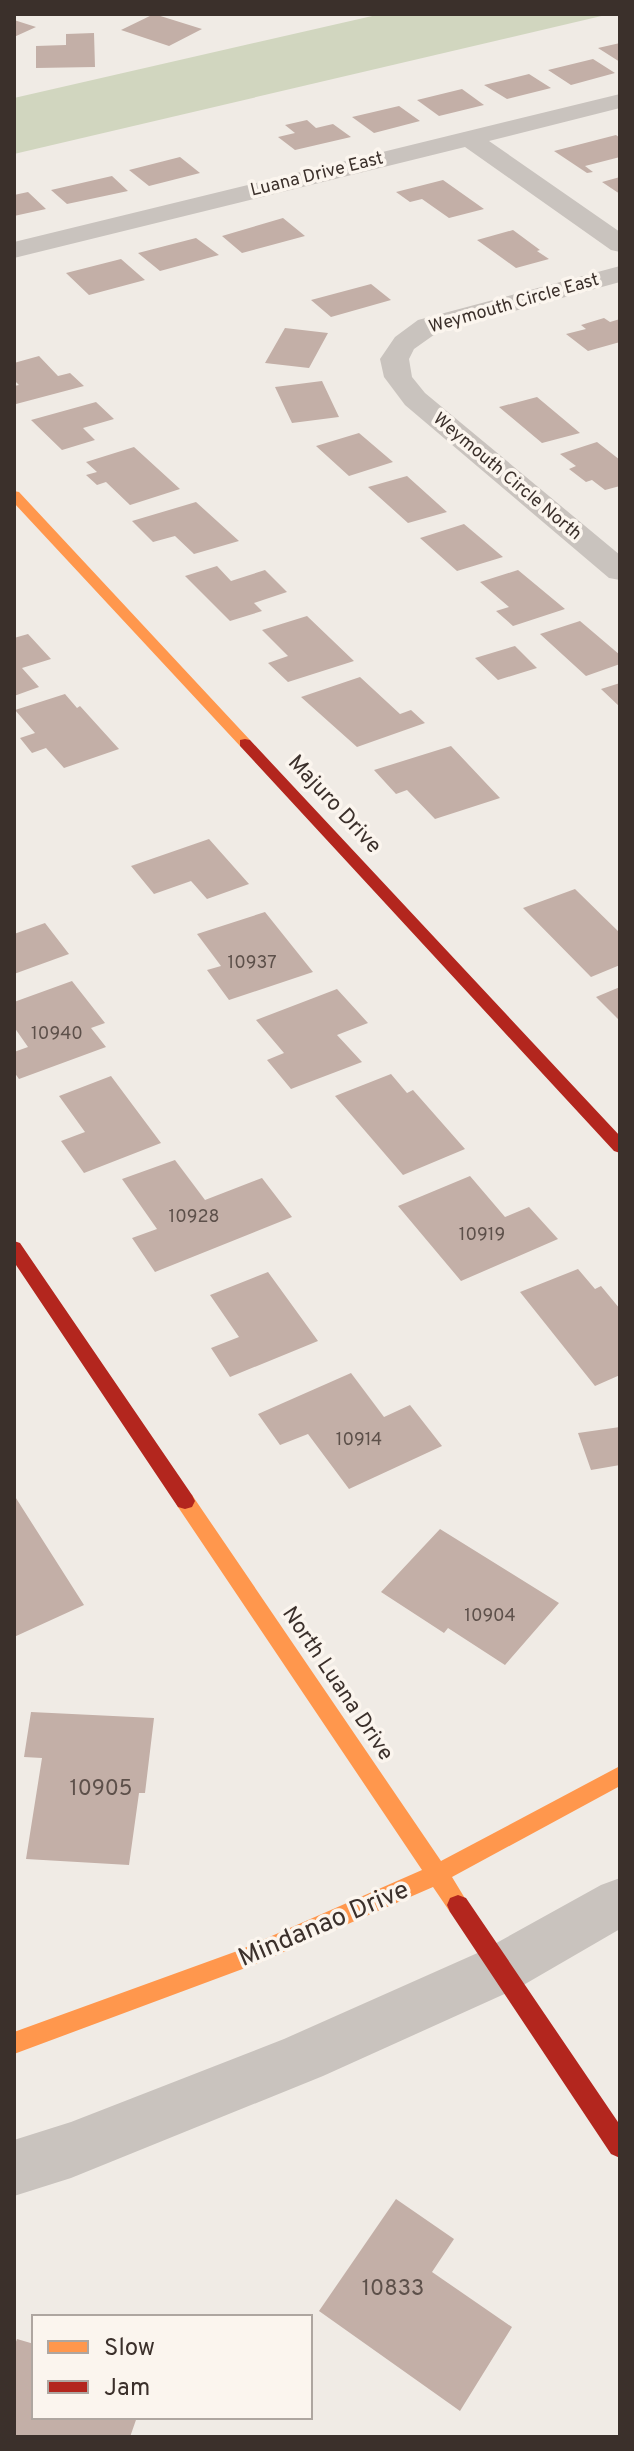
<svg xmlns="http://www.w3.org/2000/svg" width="634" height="2451" viewBox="0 0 634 2451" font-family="Overpass,sans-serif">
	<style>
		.green { fill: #d1d6bf }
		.building { fill: #c3afa7 }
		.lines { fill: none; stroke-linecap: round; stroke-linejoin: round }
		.street { fill: #c9c3be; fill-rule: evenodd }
		.slow { fill: #ff974d; fill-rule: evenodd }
		.jam { fill: #b3261e; fill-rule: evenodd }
		.labels { text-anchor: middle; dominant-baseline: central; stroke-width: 7; stroke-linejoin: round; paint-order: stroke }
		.far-street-label { font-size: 18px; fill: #3b302b; stroke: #fbf5ee }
		.number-label { font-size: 18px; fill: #5d504a }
		.street-label { font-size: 22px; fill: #3b302b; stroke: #fbf5ee }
		.near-number-label { font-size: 22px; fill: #5d504a }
		.near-street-label { font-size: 26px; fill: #3b302b; stroke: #fbf5ee }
	</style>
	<rect width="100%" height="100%" fill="#f0ebe5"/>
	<path class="green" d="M381,14H610L14,154V98Z"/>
	<path class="building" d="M154,14L202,29L169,46L121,30Z
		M14,20L36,27L14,37Z
		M94,33L95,67L36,68V46L66,45V34Z
		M620,43V62L598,48Z
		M593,59L615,73L571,85L548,70Z
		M529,74L551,88L507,99L484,85Z
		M462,89L484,105L439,116L417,100Z
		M399,106L420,121L374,133L352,117Z
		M307,120L316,128L333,124L351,137L295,150L278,137L295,133L285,125Z
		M616,135L620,138V157L585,166L593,172L587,173L554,151Z
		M180,157L200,173L149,186L129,170Z
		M112,176L128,191L67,204L51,190Z
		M620,177V194L602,182Z
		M443,180L484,209L449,218L422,199L410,202L396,192Z
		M28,192L46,209L14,216V195Z
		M283,218L305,236L242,253L222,236Z
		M513,230L540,250L537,251L549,259L516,268L477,240Z
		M196,238L219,255L160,271L138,253Z
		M121,259L145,280L89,295L66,273Z
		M371,284L391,300L331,317L311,300Z
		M604,318L610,322L620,319V342L588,351L566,334L586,329L581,325Z
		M285,328L328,333L309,368L265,363Z
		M39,356L58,376L70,373L84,386L16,404L14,386L19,385L14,380V363Z
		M322,381L339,417L292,423L275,387Z
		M537,397L580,433L542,443L499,407Z
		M96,402L114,419L83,428L95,440L62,450L31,420Z
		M359,433L393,462L349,476L316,446Z
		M597,442L620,460V486L605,490L592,480L586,482L569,469L576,466L560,454Z
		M134,447L180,489L130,505L106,482L97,485L86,475L97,472L86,462Z
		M407,476L447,512L408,523L368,487Z
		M196,502L239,541L194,554L175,536L153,542L132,521Z
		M464,524L503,557L457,571L420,538Z
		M217,566L231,581L265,570L287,592L254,603L262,611L230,621L185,576Z
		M518,570L565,609L513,626L496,611L509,607L480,582Z
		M307,616L354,661L288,682L268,663L288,656L262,630Z
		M580,621L620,655V664L586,676L540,634Z
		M28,634L51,659L22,668L39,687L14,696V638Z
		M515,646L537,668L498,680L475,658Z
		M360,677L400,714L411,710L425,723L357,747L301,697Z
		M620,683V707L601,689Z
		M65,694L77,708L80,706L119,749L64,768L46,748L32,753L20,738L35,733L15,710Z
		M451,746L500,798L435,819L407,790L396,794L374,770Z
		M209,839L249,884L207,899L191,881L154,894L131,866Z
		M575,889L620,933V965L591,977L523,908Z
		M265,912L313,972L229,1000L207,970L221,966L197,934Z
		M45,923L69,954L14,974V934Z
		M72,981L105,1023L91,1028L106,1047L19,1079L14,1072V1052L28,1047L14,1027V1002Z
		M620,987V1021L596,997Z
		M337,989L368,1023L337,1035L362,1062L291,1089L267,1060L284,1053L256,1020Z
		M391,1074L407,1093L413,1090L465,1149L403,1175L335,1096Z
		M111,1076L161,1143L84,1173L61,1141L85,1132L59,1096Z
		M175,1160L205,1200L262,1178L292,1217L155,1272L132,1238L157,1229L122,1179Z
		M470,1176L505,1217L529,1207L558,1239L461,1281L398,1206Z
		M578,1269L595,1289L601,1286L620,1309V1375L595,1386L520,1292Z
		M268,1272L318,1341L230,1377L211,1348L239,1337L210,1295Z
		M351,1373L384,1417L410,1405L442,1446L349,1489L308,1434L280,1445L258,1414Z
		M620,1427V1465L591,1470L578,1433Z
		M14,1495L84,1605L14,1637Z
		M440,1529L559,1603L505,1665L448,1628L444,1633L381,1592Z
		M31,1712L154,1718L145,1793H139L129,1865L26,1859L42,1758L24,1757Z
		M396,2199L454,2239L432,2272L512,2327L460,2411L319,2311Z
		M17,2339L34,2344V2417H137L130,2437H14V2347Z"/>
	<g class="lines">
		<path class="street" d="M620,94V108L489,141L620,232V252L611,250L465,147L14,258V242Z
			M620,266V282L438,332L414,349L409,359L412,377L425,393L620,555V580L609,578L405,405L384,377L380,359L395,337L418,320Z
			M620,1878V1929L520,1987L323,2076L71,2178L14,2196V2140L71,2122L284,2039L482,1951L601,1885Z"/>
		<path class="slow" d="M14,491L19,492L250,740V746H240L14,503Z
			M185,1493L192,1495L441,1861L620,1766V1786L452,1877L469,1905L466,1912L458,1915L450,1912L433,1887L256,1964L14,2054V2032L240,1950L422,1870L178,1507L175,1501L178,1495Z"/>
		<path class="jam" d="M245,739L250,740L620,1136V1153L614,1151L240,746V740Z
			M14,1241L20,1243L192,1495L195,1501L192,1507L185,1509L178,1507L14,1262Z
			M458,1895L466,1898L620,2125V2158L611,2154L450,1912L447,1905L450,1898Z"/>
	</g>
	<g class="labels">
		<g class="far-street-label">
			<text transform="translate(317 175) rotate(-14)">Luana Drive East</text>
			<text transform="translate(514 304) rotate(-16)">Weymouth Circle East</text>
			<text transform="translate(507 477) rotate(40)">Weymouth Circle North</text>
		</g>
		<g class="number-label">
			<text x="252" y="963">10937</text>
			<text x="57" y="1034">10940</text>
			<text x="194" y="1217">10928</text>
			<text x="482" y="1235">10919</text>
			<text x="359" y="1440">10914</text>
			<text x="490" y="1616">10904</text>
		</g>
		<g class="street-label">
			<text transform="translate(334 805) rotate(47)">Majuro Drive</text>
			<text transform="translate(337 1684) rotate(56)">North Luana Drive</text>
		</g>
		<g class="near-number-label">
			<text x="101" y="1789">10905</text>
			<text x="393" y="2289">10833</text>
		</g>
		<g class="near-street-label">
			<text transform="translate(324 1925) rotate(-23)">Mindanao Drive</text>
		</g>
	</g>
	<rect width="634" height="2451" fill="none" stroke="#3b302b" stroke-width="32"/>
	<rect x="32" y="2315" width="280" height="104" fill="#fbf5ee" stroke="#aea6a0" stroke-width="2"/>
	<rect x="48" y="2341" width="40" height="12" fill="#ff974d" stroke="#aea6a0" stroke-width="2"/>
	<text x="104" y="2355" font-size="24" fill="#3b302b">Slow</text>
	<rect x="48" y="2381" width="40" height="12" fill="#b3261e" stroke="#aea6a0" stroke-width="2"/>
	<text x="104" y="2395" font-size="24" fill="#3b302b">Jam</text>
</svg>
